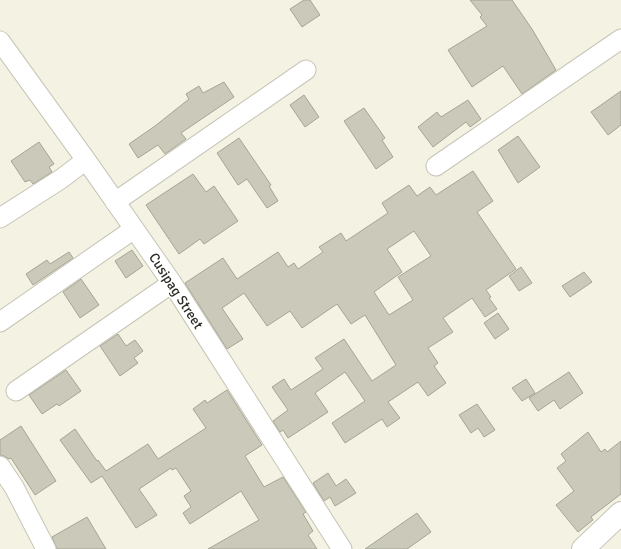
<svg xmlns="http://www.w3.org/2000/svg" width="621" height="549" viewBox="0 0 621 549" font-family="Signika,sans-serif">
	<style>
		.building { fill: #cac9ba; stroke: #a5a495; fill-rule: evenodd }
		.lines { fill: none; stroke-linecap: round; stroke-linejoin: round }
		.minor-casing { stroke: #c6c5b6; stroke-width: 21 }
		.tertiary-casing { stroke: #c6c5b6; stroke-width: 24 }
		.minor { stroke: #fff; stroke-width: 19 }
		.tertiary { stroke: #fff; stroke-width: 22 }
		.labels { text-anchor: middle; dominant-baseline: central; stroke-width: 3.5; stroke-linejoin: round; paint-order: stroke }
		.street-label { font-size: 14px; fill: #2c2c26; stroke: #fff }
	</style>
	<rect width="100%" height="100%" fill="#f4f3e3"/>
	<path class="building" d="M304,0H310L320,15L302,27L290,9Z
		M470,0H512L532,29L556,70L522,94L503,66L472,87L448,50L487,26L480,17L482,15Z
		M224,82L234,97L181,133L186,139L165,154L158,145L138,158L129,144L155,126L189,99L186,94L199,86L203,93Z
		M621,91V125L608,135L591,112Z
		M304,95L319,117L305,127L290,105Z
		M468,100L481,119L470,127L466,122L433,147L418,127L437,112L441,117Z
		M364,108L385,138L382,140L393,157L376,169L344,121Z
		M518,136L540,167L518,183L498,150Z
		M239,138L271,185L269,186L278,201L267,208L247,179L238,185L217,153Z
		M39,142L54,164L49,167L52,172L33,184L30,180L25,182L11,161Z
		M473,171L493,201L477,212L516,269L486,290L491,297L489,298L497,309L485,317L472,298L443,318L453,332L428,348L438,363L434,366L446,383L428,396L418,382L388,402L400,418L387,427L382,419L345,443L332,423L365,401L345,372L315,393L328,412L288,438L283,430L280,432L273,421L288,410L272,387L284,379L291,390L323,369L315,358L344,339L372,381L396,365L365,315L351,324L337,304L302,328L290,311L267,326L244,293L222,308L243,339L227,349L185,283L223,258L237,279L278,252L288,267L294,263L298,269L323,252L319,247L341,233L346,241L388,213L382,203L409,185L417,196L430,187L436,195ZM414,231L431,256L398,277L413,300L389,315L374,292L402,272L387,249Z
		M193,174L206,192L214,186L238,221L204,244L200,239L179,254L146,205Z
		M132,250L143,266L126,278L115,261Z
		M69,252L73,258L33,285L26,274L47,260L50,264Z
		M521,267L532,283L519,291L509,276Z
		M584,272L592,282L570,297L562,286Z
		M81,279L99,305L80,318L63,292Z
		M498,313L509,329L495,339L484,323Z
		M118,334L126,346L135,340L143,351L134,358L138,363L120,376L100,346Z
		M66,370L81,391L59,406L57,404L42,414L29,395Z
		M569,372L583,393L560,409L554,400L538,411L529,398Z
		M526,379L535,393L522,401L512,388Z
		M227,390L262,445L245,456L264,487L283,477L306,512L303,514L313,531L308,535L317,549H208L259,520L241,491L190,524L183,513L191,507L184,496L191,491L176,468L172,470L171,468L139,489L157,515L136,528L102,476L91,483L60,440L75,429L97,461L98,460L106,471L148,444L158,459L206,428L193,409L205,400L207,403Z
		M477,404L495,430L484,437L478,428L471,433L459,415Z
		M21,426L56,481L35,495L11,458L9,459L4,456L0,455V440Z
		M588,432L601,452L605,449L607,452L621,441V494L591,517L593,520L578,532L556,505L574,491L557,468L566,461L561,454Z
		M328,473L336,486L346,479L356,493L335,506L330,497L324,501L313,483Z
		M417,513L431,532L407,549H365Z
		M87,517L106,549H57L52,537Z"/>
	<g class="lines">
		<defs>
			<path id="minor" d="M0,41L86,160L172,283L342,549
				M436,166L621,39
				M115,202L306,70
				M0,218L61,179L86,160
				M0,322L134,229
				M16,391L172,283
				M0,466L14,487L46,549"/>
			<path id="tertiary" d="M583,549L621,513"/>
		</defs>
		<use href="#minor" class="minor-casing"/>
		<use href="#tertiary" class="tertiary-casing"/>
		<use href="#minor" class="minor"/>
		<use href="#tertiary" class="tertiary"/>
	</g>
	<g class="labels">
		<g class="street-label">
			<text transform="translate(176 291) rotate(57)">Cusipag Street</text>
		</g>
	</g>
</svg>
